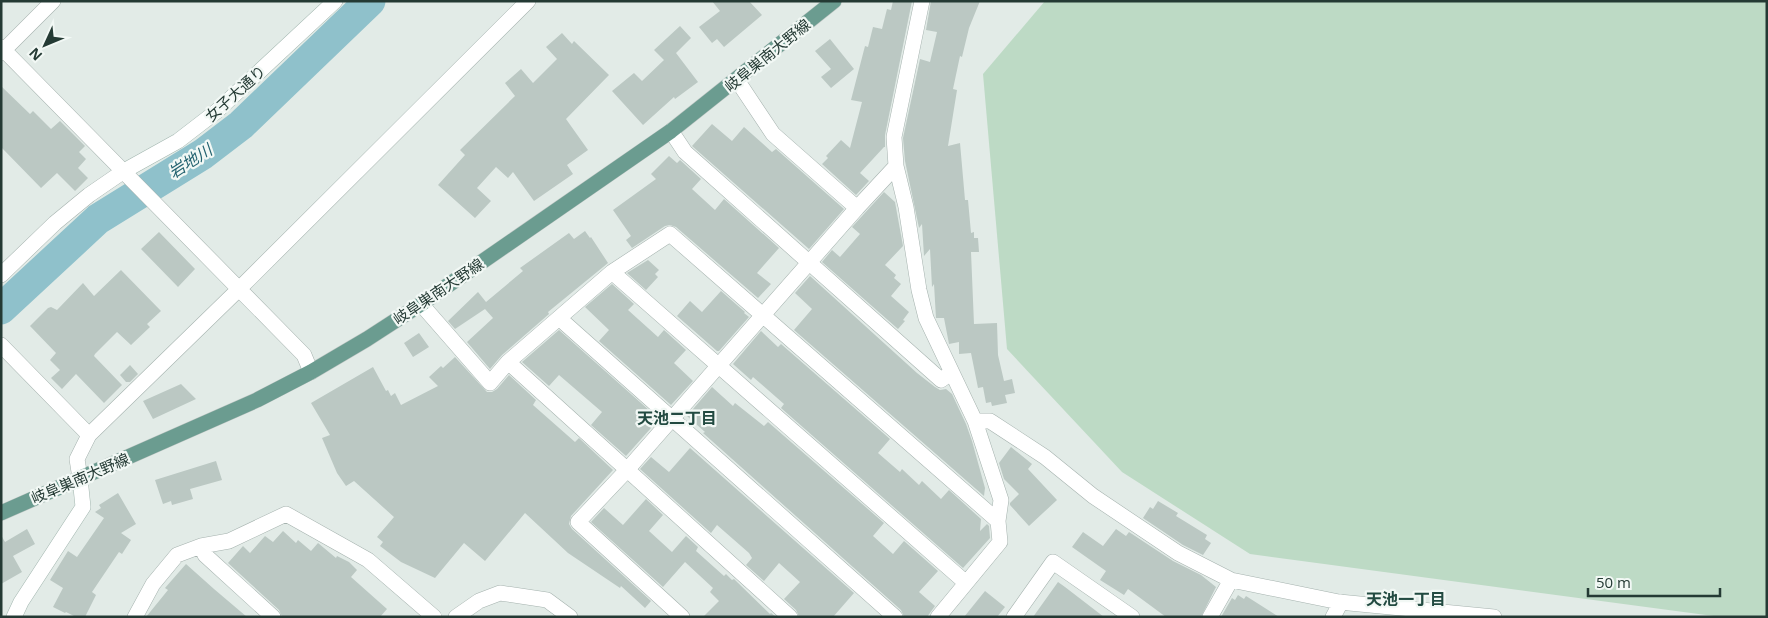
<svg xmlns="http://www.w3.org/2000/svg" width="1768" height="618" viewBox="0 0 1768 618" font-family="'Open Sans','Noto Sans JP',sans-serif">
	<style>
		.green { fill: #bddac5 }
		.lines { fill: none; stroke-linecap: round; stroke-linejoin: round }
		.river { stroke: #8fc1cb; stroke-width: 31 }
		.building { fill: #bbc8c3 }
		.street-casing { stroke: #a5b2ae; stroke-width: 16 }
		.secondary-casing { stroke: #a2b6af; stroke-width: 16 }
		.primary-casing { stroke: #c2c8c6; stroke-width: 16 }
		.street { stroke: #fff; stroke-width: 15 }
		.secondary { stroke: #fff; stroke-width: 15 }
		.primary { stroke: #6b9c90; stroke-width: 15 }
		.labels { text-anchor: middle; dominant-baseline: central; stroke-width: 4.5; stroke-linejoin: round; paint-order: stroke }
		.street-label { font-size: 15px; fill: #243a34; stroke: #f2f8f5 }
		.water-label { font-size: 16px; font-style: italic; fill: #246370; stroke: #f2f8f5 }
		.neighbourhood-label { font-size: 16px; font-weight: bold; fill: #224a41; stroke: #f2f8f5 }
	</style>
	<rect width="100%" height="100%" fill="#e2ebe7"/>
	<path class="green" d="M1045,1H1767V617H1721L1250,554L1122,472L1007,349L983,74Z"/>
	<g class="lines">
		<path class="river" d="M1,309L98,219L203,154L241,125L370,1"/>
	</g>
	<path class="building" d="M712,1H749L762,15L724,47L717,39L712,43L699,27L720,11Z
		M893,1H912L885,135V147H884L860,173L869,181L856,195L822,164L828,158L826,156L841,140L850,148L862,102L851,100L865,46L868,47L873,27L882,29L887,9L891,10Z
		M931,1H980L969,28L962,57L960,56L953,89L957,90L948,146L960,143L965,200H968L971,233L974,232V238H978L979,252H971L974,324L997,323L998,355L1004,381L1012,379L1015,393L1005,395L1007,403L992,406L991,402L986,403L983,387L978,388L971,353L959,354V342L949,344L944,318H936L934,284L932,287L930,249L924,256L922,224L919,228L905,161L903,138L920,59L930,62L937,32L926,30Z
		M680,26L691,38L676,53L698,82L675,99L674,97L643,125L612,91L634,73L642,81L664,60L654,50Z
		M562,33L572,44L574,41L609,75L566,119L588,150L567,165L573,174L534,201L513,172L508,178L496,167L477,188L491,201L475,218L438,185L465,155L460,150L515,96L505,83L521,69L533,83L557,59L546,47Z
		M830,39L854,69L831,88L821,77L831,69L815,51Z
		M1,86L30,114L33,111L51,129L60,121L85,146L79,152L86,159L78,168L88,178L75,191L57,173L41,188L1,147Z
		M712,124L732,141L744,127L772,152L776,149L844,209L809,249L692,146Z
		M669,156L677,163L680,160L701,179L692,189L715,210L724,199L779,248L757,273L771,284L758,298L676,227L670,225L665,226L632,248L626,240L631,236L613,210L656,179L651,174Z
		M884,192L895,202L903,246L885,265L896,275L894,278L901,284L891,296L909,312L903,320L905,321L898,329L822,262L832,250L840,257L860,234L852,227Z
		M585,231L590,238L591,237L608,263L548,312L549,314L502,355L490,369L467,342L493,318L485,309L455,329L448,321L478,292L486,302L523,271L520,268L569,233L574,239Z
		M159,232L195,269L178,287L141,249Z
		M648,260L659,270L655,274L658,277L646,290L627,273Z
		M121,270L161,311L147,324L150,327L131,345L117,332L95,354L94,356L122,385L104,403L76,374L62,389L51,378L60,370L50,360L56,353L30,326L48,308L51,307L57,310L83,283L94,296Z
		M810,276L917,373L935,387L940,390L946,389L952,394L966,424L972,441L985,488L984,496L794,330L812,309L795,293Z
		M612,284L634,304L628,310L658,337L664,330L686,350L674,363L693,381L671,405L599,341L609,330L585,307Z
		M721,291L745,312L744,313L749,317L719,351H717L677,316L690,301L702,312Z
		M559,330L659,419L626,456L591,425L602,412L559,375L549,386L522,362Z
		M761,331L778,347L781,344L890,439L878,453L900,472L902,469L919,485L922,481L941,499L949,490L981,519L980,531L987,524L989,526L990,538L963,568L781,408L784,404L753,377L751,380L733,364Z
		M419,333L429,347L413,357L404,343Z
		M455,357L487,392H492L497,389L509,375L536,400L533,405L575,442L579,438L613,470L571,516L569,524L572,529L651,601L645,608L621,586L620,588L568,553L525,513L485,561L464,543L435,578L401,562L380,546L383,542L377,537L394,517L354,481L346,486L337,473L322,438L330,435L311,403L373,367L386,391L388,390L391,396L395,393L401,405L438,386L429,377L441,366L443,368Z
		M130,365L138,374L130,382H126L120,375Z
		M181,384L196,399L153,419L143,401Z
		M712,387L733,406L735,403L764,426L768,422L884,523L873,536L893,554L904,541L938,571L919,592L935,606L927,617H904L901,610L703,433L705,432L687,416Z
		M1011,447L1032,464L1028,469L1057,500L1029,526L1010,505V503L1019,494L1004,479L999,463Z
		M690,448L854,593L833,617H799L796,610L784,599L800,582L779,563L764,581L746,565L752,558L749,553L717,525L711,533L640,469L651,457L669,472Z
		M216,461L222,480L190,489L193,499L172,505L171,501L163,504L155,480Z
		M118,493L136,524L121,533L131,540L122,554L119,552L92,592L96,595L85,617H76L66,612L65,613L53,607L63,588L50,580L68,551L77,557L104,518L95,512L101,508L99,505Z
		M646,499L663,515L649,531L672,552L686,536L698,547L696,551L724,576L726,574L732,580L734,579L770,614L771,613L776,617H703L719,601L710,592L713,588L685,562L663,587L591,522L604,508L623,525Z
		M1158,501L1178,513L1176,516L1207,535L1205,539L1211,543L1203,555L1183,545L1143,518L1150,507L1153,509Z
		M27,529L35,544L13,556L22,572L1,584V535L5,542Z
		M1116,529L1126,536L1129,532L1173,561L1201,575L1216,587L1201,617H1166L1128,589L1124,595L1100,580L1106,571L1072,547L1083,532L1103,546Z
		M283,531L296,543L298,540L311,551L318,543L336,558L337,556L349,562L357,570L351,577L387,609L380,617H282L279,610L228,563L243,546L250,553L265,536L273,542Z
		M186,564L214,589L247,617H146L168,590L165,588Z
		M1058,582L1065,587L1104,617H1033Z
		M985,591L1005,607L997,617H964Z
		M1238,595L1244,599L1246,596L1279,617H1221L1232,598L1235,600Z"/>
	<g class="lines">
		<defs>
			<path id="street" d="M922,1L894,137L896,166L906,207L919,290L926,318L975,421L1001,500L998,521L1000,542L938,617
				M1,47L304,355L311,372
				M1,53L53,1
				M737,80L773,134L857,208
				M671,131L685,152L941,380L951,373
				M612,272L670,234L998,521
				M1,275L55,223L89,195L124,171
				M421,304L490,383L508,362L612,272L965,582
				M559,318L895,617
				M1,345L89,435
				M508,362L790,617
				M975,421H990L1045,457L1093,496L1178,553L1231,580L1339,602L1494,617
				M80,478L77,459L89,435L239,289L528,1
				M201,546L205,555L273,617
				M135,617L153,584L177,555L201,546L229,541L286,514L368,560L434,617
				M456,617L479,601L500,593L547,600L570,617
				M682,617L578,522L627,470L857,208L896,166
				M1014,617L1053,562L1132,617
				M1210,617L1231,580
				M1333,617L1341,602"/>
			<path id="secondary" d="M124,171L178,141L217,111L335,1
				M14,617L21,602L83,507L80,478"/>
			<path id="primary" d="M1,513L257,400L311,372L367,339L421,304L671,131L834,1"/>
		</defs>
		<use href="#street" class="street-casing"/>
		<use href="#secondary" class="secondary-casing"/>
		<use href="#primary" class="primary-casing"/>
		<use href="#street" class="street"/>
		<use href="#secondary" class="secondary"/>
		<use href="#primary" class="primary"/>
	</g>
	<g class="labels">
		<g class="street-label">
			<text transform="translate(767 55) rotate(-39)">岐阜巣南大野線</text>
			<text transform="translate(235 93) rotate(-42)">女子大通り</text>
			<text transform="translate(438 291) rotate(-34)">岐阜巣南大野線</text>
			<text transform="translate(80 478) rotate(-23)">岐阜巣南大野線</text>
		</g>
		<g class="water-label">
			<text transform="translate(190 161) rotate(-33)">岩地川</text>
		</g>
		<g class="neighbourhood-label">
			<text x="677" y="418">天池二丁目</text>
			<text x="1406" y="599">天池一丁目</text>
		</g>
	</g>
	<rect width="1768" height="618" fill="none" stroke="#243a34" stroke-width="5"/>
	<g transform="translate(45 45) rotate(226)" stroke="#f2f8f5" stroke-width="4" paint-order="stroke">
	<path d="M0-4L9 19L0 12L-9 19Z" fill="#243a34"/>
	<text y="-8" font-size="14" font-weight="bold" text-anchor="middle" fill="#243a34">N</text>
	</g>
	<path d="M1588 588v8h132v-8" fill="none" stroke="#243a34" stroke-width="2.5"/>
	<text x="1596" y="588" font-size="15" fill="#243a34" stroke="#f2f8f5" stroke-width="4" paint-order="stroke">50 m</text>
</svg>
